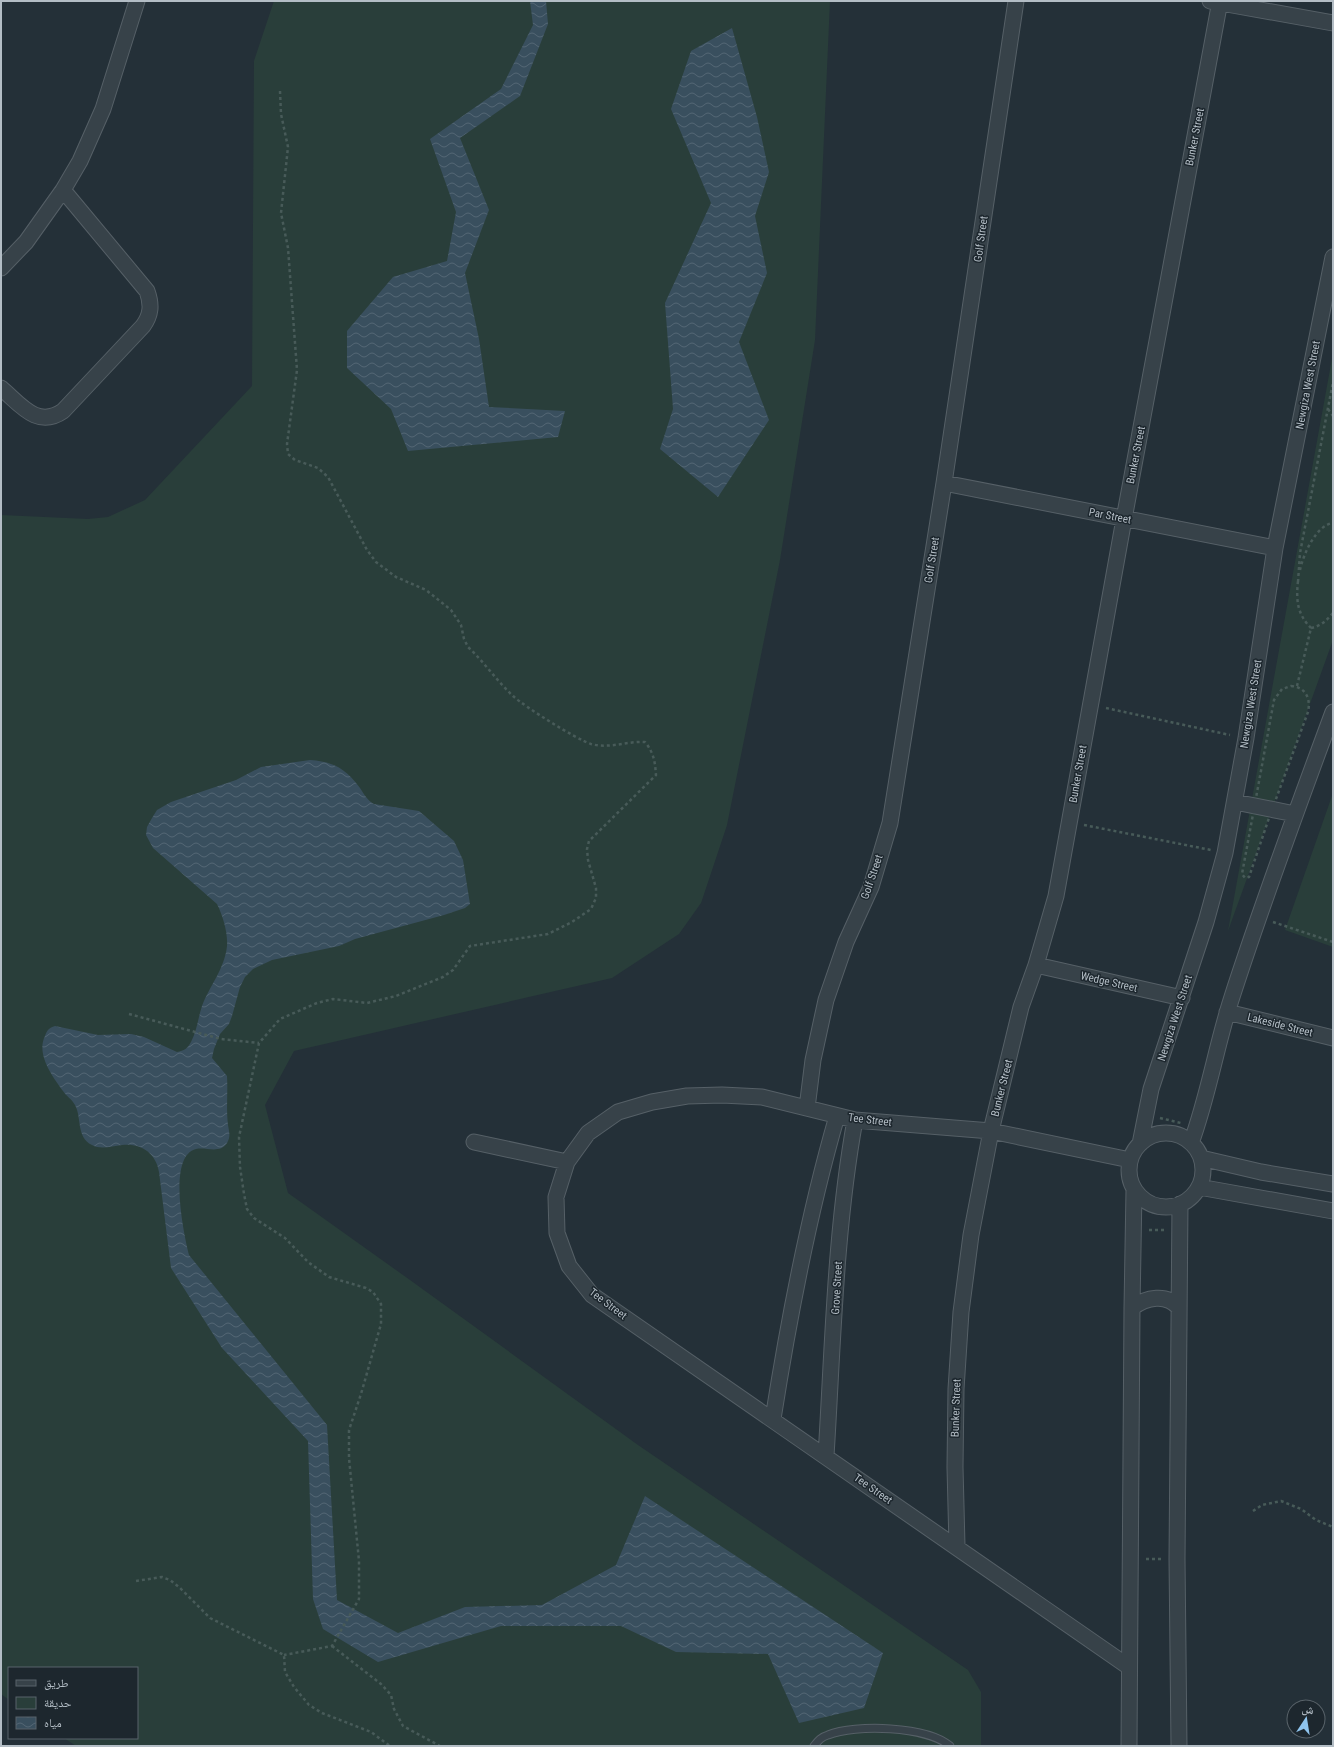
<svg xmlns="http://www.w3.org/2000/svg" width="1334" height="1747" viewBox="0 0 1334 1747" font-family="'Roboto Condensed','Noto Naskh Arabic',sans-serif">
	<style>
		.green { fill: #293e3a }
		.water { fill: url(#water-waves) }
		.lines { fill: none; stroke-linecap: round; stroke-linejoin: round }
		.lane-casing { stroke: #566067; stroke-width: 9 }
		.street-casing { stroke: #566067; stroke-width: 17 }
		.path { stroke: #485b59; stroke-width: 2.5; stroke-dasharray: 3 3; stroke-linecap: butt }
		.lane { stroke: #374249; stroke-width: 7 }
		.street { stroke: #374249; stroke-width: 15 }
		.labels { text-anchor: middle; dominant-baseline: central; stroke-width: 3; stroke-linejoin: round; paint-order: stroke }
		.street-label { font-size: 11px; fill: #b3bdc5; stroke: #1d272e }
	</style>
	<defs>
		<pattern id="water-waves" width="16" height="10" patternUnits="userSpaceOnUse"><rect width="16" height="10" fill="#394f5e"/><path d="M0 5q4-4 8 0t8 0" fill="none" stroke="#536674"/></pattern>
	</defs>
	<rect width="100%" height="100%" fill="#243038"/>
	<path class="green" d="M274,1H830L815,340L780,560L727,825L701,903L679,934L612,978L294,1051L265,1105L288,1193L410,1280L638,1445L968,1670L981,1692V1746H76L64,1738H137V1668H9V1700L1,1694V515L88,519L108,517L145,500L252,386L254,61Z
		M1333,353V640L1228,931Z
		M1333,793V947L1285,930Z"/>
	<path class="water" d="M530,1H546L548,24L520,96L460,138L489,210L465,273L479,339L489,407L565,411L558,437L408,451L391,409L347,368V331L393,277L447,261L456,212L430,139L501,89L533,25Z
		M732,28L757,117L769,172L755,216L767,273L739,342L769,420L718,497L660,449L673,409L665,303L711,203L671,109L691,51Z
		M310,760C334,762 345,768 360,788C364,794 367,800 374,804L419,811L454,841L463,860L470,904L465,908L444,915L355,939L339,946L272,960L253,969L245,977L240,987L232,1016L229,1024L220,1034L214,1049L212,1058L227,1076C228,1093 226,1108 228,1125C229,1131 231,1137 227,1143C220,1154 207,1147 196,1149C167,1156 184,1235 189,1255L327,1425L337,1600L398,1633L465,1607L542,1605L616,1565L645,1496L883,1653L864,1708L799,1723L768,1654L676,1652L621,1626H501L378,1662L323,1629L313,1599L308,1441L222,1348L171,1268L159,1172C156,1153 141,1143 122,1145C112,1146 101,1150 92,1145C76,1137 82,1118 75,1105C72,1099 66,1096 63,1091C52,1076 36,1054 45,1036C47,1030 49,1028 55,1026L98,1035L131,1034L144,1037L177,1052C184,1051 188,1048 191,1042C197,1031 198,1018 202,1006C209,987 225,968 227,946C228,933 223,916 217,904L153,848L146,835L147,827L152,818L157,810L171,802L236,780L261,767Z"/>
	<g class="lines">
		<defs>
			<path id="lane" d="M814,1746C818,1741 821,1737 828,1735C855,1724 927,1726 950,1746"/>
			<path id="street" d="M1210,1L1333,23
				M1,268L26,242L63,190L80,161L103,109L137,1
				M1,388C20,404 37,429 63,411L143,326C151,315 152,305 147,291L63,190
				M944,483L1275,548
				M1235,802L1295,814
				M1036,965L1182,998
				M1227,1012L1333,1038
				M807,1108L813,1060L826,1000L846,942L871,887L890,823L944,483L1016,1
				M1129 1170a37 37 0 1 1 74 0a37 37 0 1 1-74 0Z
				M474,1142L567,1162
				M1191,1143C1208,1097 1216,1047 1231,1000C1262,903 1298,807 1333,712
				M1140,1144L1151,1089L1206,922L1225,853L1246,738L1275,548L1333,257
				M1201,1158L1261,1172L1333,1184
				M1199,1187L1333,1211
				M1132,1308C1146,1297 1167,1293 1179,1308
				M773,1419C789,1317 808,1216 837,1116
				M826,1456C833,1344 835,1231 855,1120
				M957,1546L955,1467L956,1389L961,1312L971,1235L991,1131L1021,1007L1036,965L1056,896L1124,519L1220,1
				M1129,1667L592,1295L569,1266L557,1233L556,1197L567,1162L588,1133L618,1112L652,1102L687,1096L722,1095L762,1097L855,1120L991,1131L1130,1160
				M1129,1746L1132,1308L1134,1190
				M1179,1746L1177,1559L1180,1204"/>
		</defs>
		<use href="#lane" class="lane-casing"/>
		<use href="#street" class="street-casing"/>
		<path class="path" d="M280,91L281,114L288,147L281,213L288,248L297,370L287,444L288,454L295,460L318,468L328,477L367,550L376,562L396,577L426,590L451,610L461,625L464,639L468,647C484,662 497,681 513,696C525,707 576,739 591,744C609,749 627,741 645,742C654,753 655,762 656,775L589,841L587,849L588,860L596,888V898L591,909L572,922L548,934L470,946L453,970L443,977L396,996L367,1003L333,999L317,1003L280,1019L259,1043L239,1137L240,1167L244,1194L247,1209L254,1218L285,1238L308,1262L329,1277L366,1288L373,1292L381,1304V1324L361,1394L349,1430V1458L359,1561V1599L332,1646L284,1655
			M1328,409L1333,416
			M1300,570C1303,555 1316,525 1333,523
			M1298,581C1296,600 1297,614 1311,628
			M1298,582L1300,553L1333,382
			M1311,628C1321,626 1327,620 1333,613
			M1291,686C1306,687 1311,699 1308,712L1269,818L1249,877L1245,878L1242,874L1274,700L1282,689Z
			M1297,686L1311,628
			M1106,708L1230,735
			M1084,825L1211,850
			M1273,922L1333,942
			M129,1014L221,1039L259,1043
			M1160,1118L1181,1123
			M1149,1230H1164
			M1253,1511L1262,1505L1281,1501L1301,1509L1316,1520L1333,1527
			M1146,1559H1161
			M136,1581L162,1577L170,1580L179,1587L210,1618L284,1655L285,1672L294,1687L309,1705L322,1713L371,1732L390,1746
			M332,1646L381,1684L391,1695L394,1709L403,1726L440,1746"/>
		<use href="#lane" class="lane"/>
		<use href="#street" class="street"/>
	</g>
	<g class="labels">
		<g class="street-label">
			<text transform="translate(1195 137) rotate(-79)">Bunker Street</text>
			<text transform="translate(981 239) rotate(-82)">Golf Street</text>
			<text transform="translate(1308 385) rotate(-79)">Newgiza West Street</text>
			<text transform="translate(1136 455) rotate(-79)">Bunker Street</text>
			<text transform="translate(1110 516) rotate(11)">Par Street</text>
			<text transform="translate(932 560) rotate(-81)">Golf Street</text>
			<text transform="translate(1251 704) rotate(-81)">Newgiza West Street</text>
			<text transform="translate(1078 774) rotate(-80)">Bunker Street</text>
			<text transform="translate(872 877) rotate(-71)">Golf Street</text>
			<text transform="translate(1109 982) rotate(13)">Wedge Street</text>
			<text transform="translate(1175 1018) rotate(-72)">Newgiza West Street</text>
			<text transform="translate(1280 1025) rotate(14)">Lakeside Street</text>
			<text transform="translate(1002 1088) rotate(-76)">Bunker Street</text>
			<text transform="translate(870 1120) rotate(7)">Tee Street</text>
			<text transform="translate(837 1288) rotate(-87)">Grove Street</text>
			<text transform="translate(608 1304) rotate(37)">Tee Street</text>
			<text transform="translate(956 1408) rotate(-88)">Bunker Street</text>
			<text transform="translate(873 1489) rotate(35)">Tee Street</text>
		</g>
	</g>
	<rect width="1334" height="1747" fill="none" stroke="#b3bdc5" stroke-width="4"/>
	<rect x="8" y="1667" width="130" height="72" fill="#1d272e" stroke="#59636a"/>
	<rect x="16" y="1680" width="20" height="6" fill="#374249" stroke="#59636a"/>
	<text x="44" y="1687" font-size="12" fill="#b3bdc5">طريق</text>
	<rect x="16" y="1697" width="20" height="12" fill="#293e3a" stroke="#59636a"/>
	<text x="44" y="1707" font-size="12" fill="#b3bdc5">حديقة</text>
	<rect x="16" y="1717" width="20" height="12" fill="url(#water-waves)" stroke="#59636a"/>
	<text x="44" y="1727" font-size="12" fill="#b3bdc5">مياه</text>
	<g transform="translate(1306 1719) rotate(12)"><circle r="19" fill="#1d272e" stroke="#59636a"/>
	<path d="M0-3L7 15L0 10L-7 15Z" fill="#8ec4ee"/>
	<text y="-6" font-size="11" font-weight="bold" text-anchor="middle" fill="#b3bdc5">ش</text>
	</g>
</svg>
